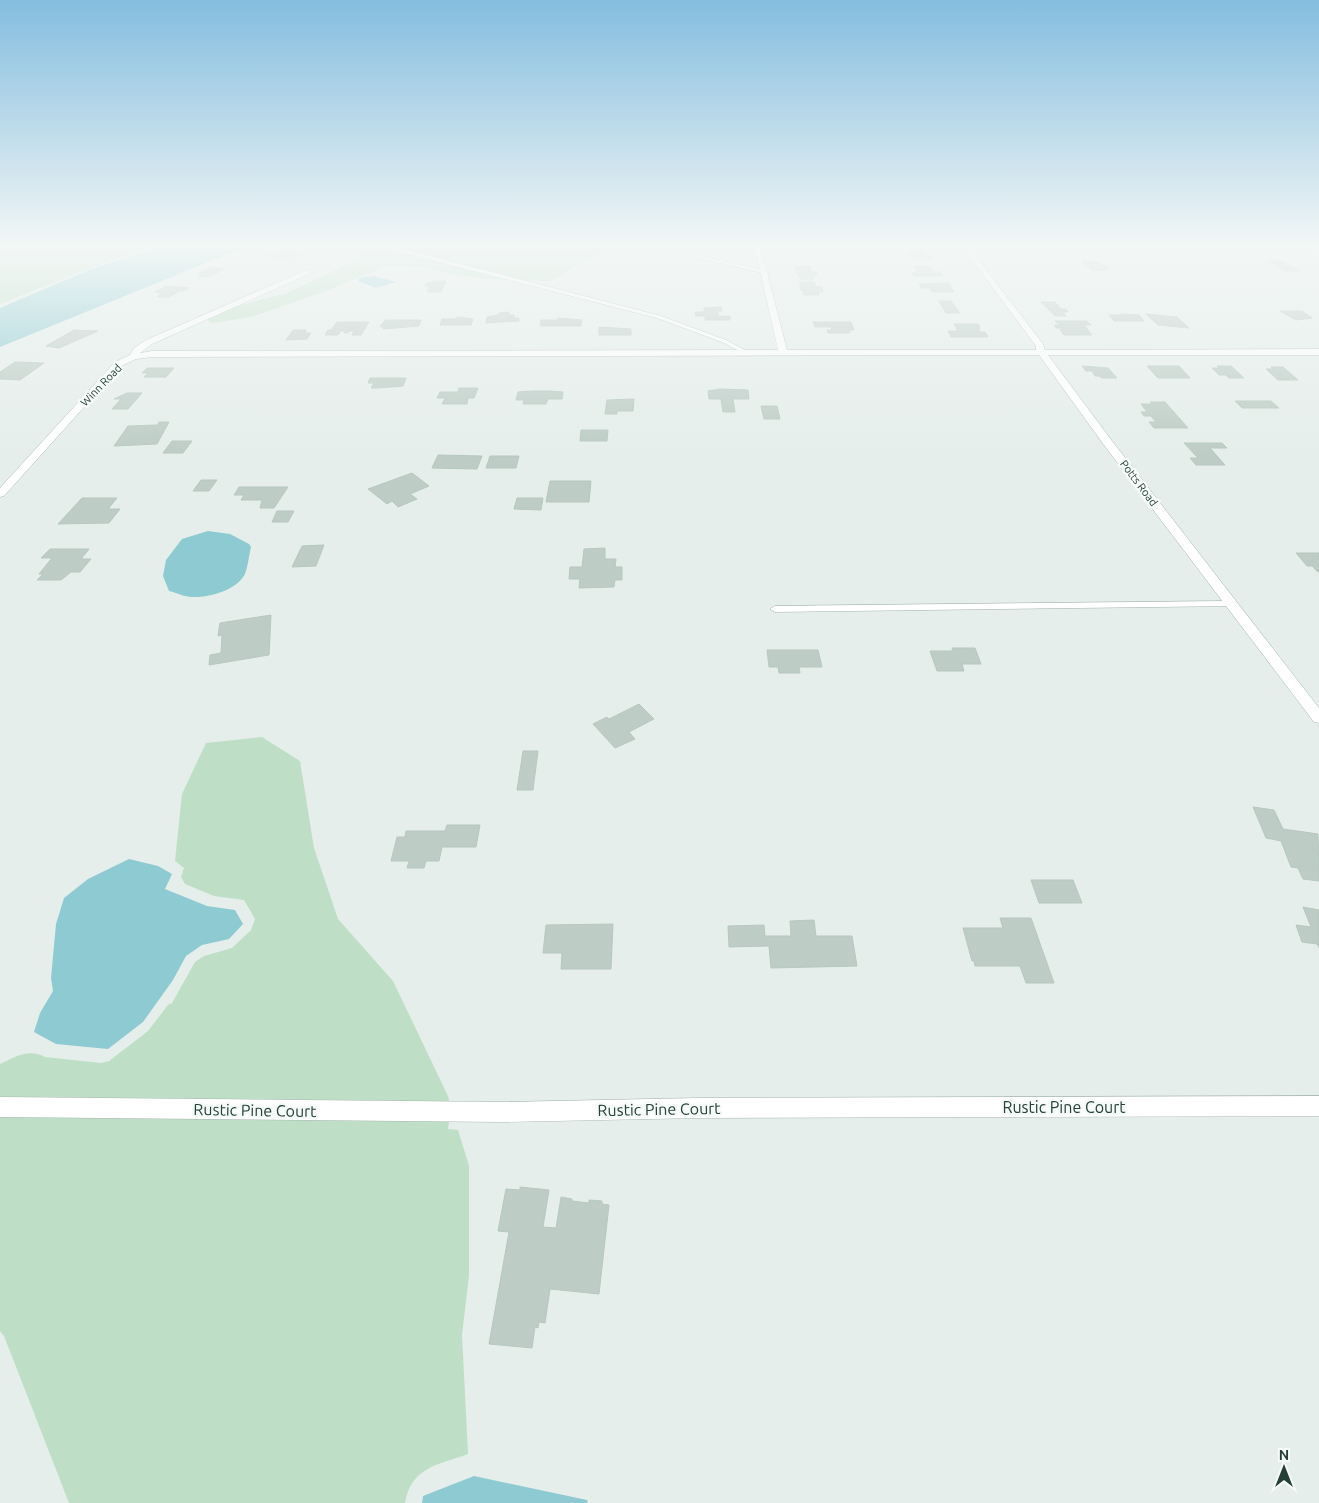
<svg xmlns="http://www.w3.org/2000/svg" width="1319" height="1503" viewBox="0 0 1319 1503" font-family="Ubuntu,sans-serif">
	<style>
		.green { fill: #bedfc6 }
		.water { fill: #8ecad2 }
		.building { fill: #bdccc5; stroke: #b7c8c0 }
		.lines { fill: none; stroke-linecap: round; stroke-linejoin: round }
		.lane-casing { stroke: #a7b6b1; stroke-width: 1 }
		.street-casing { stroke: #a7b6b1; stroke-width: 1 }
		.lane { fill: #fff; fill-rule: evenodd }
		.street { fill: #fff; fill-rule: evenodd }
		.labels { text-anchor: middle; dominant-baseline: central; stroke-width: 5; stroke-linejoin: round; paint-order: stroke }
		.far-street-label { font-size: 11px; fill: #244037; stroke: #f6faf8 }
		.near-street-label { font-size: 16px; fill: #244037; stroke: #f6faf8 }
	</style>
	<rect width="100%" height="100%" fill="#e5eeea"/>
	<path class="green" d="M0,245H155L88,269L0,304Z
		M365,245H615L550,281L487,279L450,274L424,267L389,265L323,292L251,317L211,323L207,319L231,308L287,293L359,259Z
		M262,737L300,761L314,848L338,919L393,981L448,1096L451,1108L448,1129L458,1130L469,1166V1276L462,1335L468,1454C438,1465 411,1467 405,1503H69L4,1336L0,1331V1064C15,1057 29,1048 45,1057L101,1063L109,1061L148,1031L168,1005L172,1003L195,962L204,956L232,948L251,930L255,919L244,900L214,896L185,884L181,877L184,868L175,861L182,794L206,743Z"/>
	<path class="water" d="M166,245H257L223,256L0,347V308L91,269Z
		M373,276L396,282L376,288L358,281L360,278Z
		M208,531L230,534L249,544L251,547C249,555 248,566 245,574C237,590 209,598 192,597C185,597 177,593 169,591L163,576L166,560L182,539Z
		M129,859L158,866L172,874L165,889L207,906L235,910L243,924L229,939L202,945L186,956L173,980L143,1022L108,1049L56,1044L34,1032L40,1013L53,991L51,978L56,924L64,898L88,879Z
		M474,1476L587,1500L588,1503H422L423,1496Z"/>
	<path class="building" d="M1231,245H1245L1249,250H1237L1227,246Z
		M289,249L303,253L281,260L268,256Z
		M908,249H922L926,256H930L933,259L911,258L907,251Z
		M1081,261H1094L1110,268H1104L1107,270L1093,271Z
		M1269,261H1281L1300,271H1284Z
		M796,266H810L811,272H816L817,275H813L814,279H800L798,274H796Z
		M914,266H928L931,268L932,272H940L943,276H914L912,273L917,272Z
		M211,267L224,269L208,277L199,276L204,273H199Z
		M433,281H446L441,292H427L430,286H425L426,283H432Z
		M800,282H814L816,287H822L823,292H818L819,295H804L802,290H800Z
		M948,283L954,292H932L930,288H922L919,284Z
		M167,286L189,288L184,291H180L169,297H157L161,293L154,292Z
		M939,301H951L960,313H946Z
		M1041,302H1055L1061,309H1066L1068,312H1063L1066,316H1055Z
		M721,307L722,311H718V316H730V320H705V316H696L695,312H704V308Z
		M1280,311H1302L1312,318L1296,320Z
		M509,312V315H514V318H519V321L486,323L487,317L498,315L499,313Z
		M1121,314L1139,315L1144,321H1114L1109,315H1123Z
		M1146,314L1177,317L1189,328L1158,325Z
		M457,317L473,319L471,325H440L442,319H456Z
		M558,318L582,320L581,326H540L541,320H558Z
		M385,320H421L419,326L383,329L384,327H380Z
		M1055,321H1087L1091,325H1084L1092,335H1064L1060,330L1062,328H1056L1054,325H1060Z
		M337,322H369L361,335H352L354,331H350L348,333H344L345,331H341L338,335H325L328,330H331Z
		M813,322H851L854,330H849L850,333H828L827,330H832L831,327H815Z
		M954,324H978L980,327L976,328H979L980,332H985L988,337H951L948,331H958Z
		M599,327L631,329V335H599Z
		M74,330L98,331L59,348L46,346Z
		M293,330H306L305,333H311L307,339L286,340Z
		M15,362L44,363L20,380L0,379V372Z
		M1082,366L1108,368L1117,378H1102L1099,376H1095L1092,371H1086Z
		M1147,366H1179L1190,378H1158Z
		M1217,366H1231L1244,378H1229L1226,375H1219L1212,368H1219Z
		M1271,367H1283L1298,380H1278L1266,369H1274Z
		M147,368H174L166,377H144L148,373H142Z
		M370,378H406L403,386L378,388H371L374,383H368Z
		M459,388H478L474,398H468L467,404H442L445,398H437L440,392H458Z
		M720,389L748,390L749,399H733L735,412H723L721,399H709L708,391Z
		M533,391H550L563,392L562,399H548L546,404H523L524,400H516L518,392Z
		M127,393H142L128,409H112L121,399H114Z
		M634,399L633,411H617V414H605L607,400Z
		M1235,401H1271L1279,408H1242Z
		M1150,402H1165L1188,428H1154L1149,422H1156L1151,416H1144L1141,412H1147L1141,404H1152Z
		M761,406H777L780,419H764Z
		M159,422H169L157,444L114,446L128,426L158,425Z
		M581,430H608L607,441H580Z
		M172,441H192L183,453H163Z
		M1184,443H1222L1227,448H1210L1225,465H1196L1190,458H1198Z
		M438,455L482,456L477,469L432,468Z
		M490,456H519L516,468H486Z
		M412,473L429,486L410,494L417,499L398,507L392,501L387,504L368,489Z
		M201,480H217L209,491H193Z
		M550,481H591L589,502H546Z
		M239,487H288L274,508H260L262,500H241L244,495H234Z
		M82,498H117L108,509H120L109,523L58,524Z
		M517,498H543L541,510L514,509Z
		M277,511H294L288,522H272Z
		M324,545L316,566L292,567L302,546Z
		M605,548V559H616L615,567H622V580H615L614,587L579,588L580,579H569L570,567H582L584,549Z
		M50,549H89L81,559H91L80,572H71L61,580H37L43,574H39L52,558H41Z
		M1296,553H1319V573L1312,566H1307Z
		M271,615L269,655L209,665L210,655L221,653L222,635L218,636L220,623Z
		M952,648H975L981,664H962L964,671H937L930,651H953Z
		M767,650H818L822,667H799L800,673H779L778,667H769Z
		M639,704L654,719L629,732L635,739L615,748L593,724L607,717L609,719Z
		M523,751H538L533,790H517Z
		M1253,807L1274,810L1283,829L1318,834L1319,881L1303,879L1298,868L1291,867L1281,841L1266,838Z
		M447,825H480L476,847H442L439,861H426L424,868H407L409,861H391L397,837H405L406,831H445Z
		M1031,880H1073L1082,903H1039Z
		M1303,907L1319,910V948L1317,944L1302,942L1296,925L1311,927Z
		M1000,918H1031L1054,983H1026L1020,966H975L974,961H972L963,928H1003Z
		M814,920L816,936H852L857,966L771,968L769,946L729,947L728,926L764,925L765,936H791L790,921Z
		M613,924L611,969H561L562,953H543L546,925Z
		M520,1187L549,1190L543,1227L556,1228L561,1197L572,1199V1201L589,1203V1200L602,1201V1204L609,1205L599,1294L550,1289L545,1323L539,1322L538,1328L535,1327L532,1348L489,1344L509,1232L498,1231L506,1189L520,1190Z"/>
	<g class="lines">
		<defs>
			<path id="lane" d="M359,245L400,248L661,316L726,340L750,353L745,354L722,342L657,318L400,252Z
				M644,245H654L766,271L763,273Z
				M1231,601L1236,604L1234,606L775,612L770,609L775,606Z"/>
			<path id="street" d="M754,245H760L787,350H1036V346L961,245H967L1043,344L1045,350L1319,349V355H1048L1112,441L1319,708V723L1314,722L1104,445L1039,355L152,357L136,359L121,366L4,496L0,497V488L115,362L130,355L134,348L146,340L306,270L313,272L152,344L140,353L152,351L778,350Z
				M1301,245H1309L1319,252V257Z
				M1319,1096V1116L698,1118L502,1122L0,1117V1097L502,1102L698,1098Z"/>
		</defs>
		<use href="#lane" class="lane-casing"/>
		<use href="#street" class="street-casing"/>
		<use href="#lane" class="lane"/>
		<use href="#street" class="street"/>
	</g>
	<linearGradient id="sky" x2="0" y2="1"><stop stop-color="#84bddf"/><stop offset="0.54" stop-color="#f3f7f6"/><stop offset="1" stop-color="#f3f7f6" stop-opacity="0"/></linearGradient>
	<rect width="1319" height="455" fill="url(#sky)"/>
	<g class="labels">
		<g class="far-street-label">
			<text transform="translate(101 385) rotate(-46)">Winn Road</text>
			<text transform="translate(1139 483) rotate(53)">Potts Road</text>
		</g>
		<g class="near-street-label">
			<text x="1064" y="1107">Rustic Pine Court</text>
			<text transform="translate(659 1109) rotate(-1)">Rustic Pine Court</text>
			<text transform="translate(255 1110) rotate(1)">Rustic Pine Court</text>
		</g>
	</g>
	<g transform="translate(1284 1468)" stroke="#f6faf8" stroke-width="4" paint-order="stroke">
	<path d="M0-4L9 19L0 12L-9 19Z" fill="#244037"/>
	<text y="-8" font-size="14" font-weight="bold" text-anchor="middle" fill="#244037">N</text>
	</g>
</svg>
